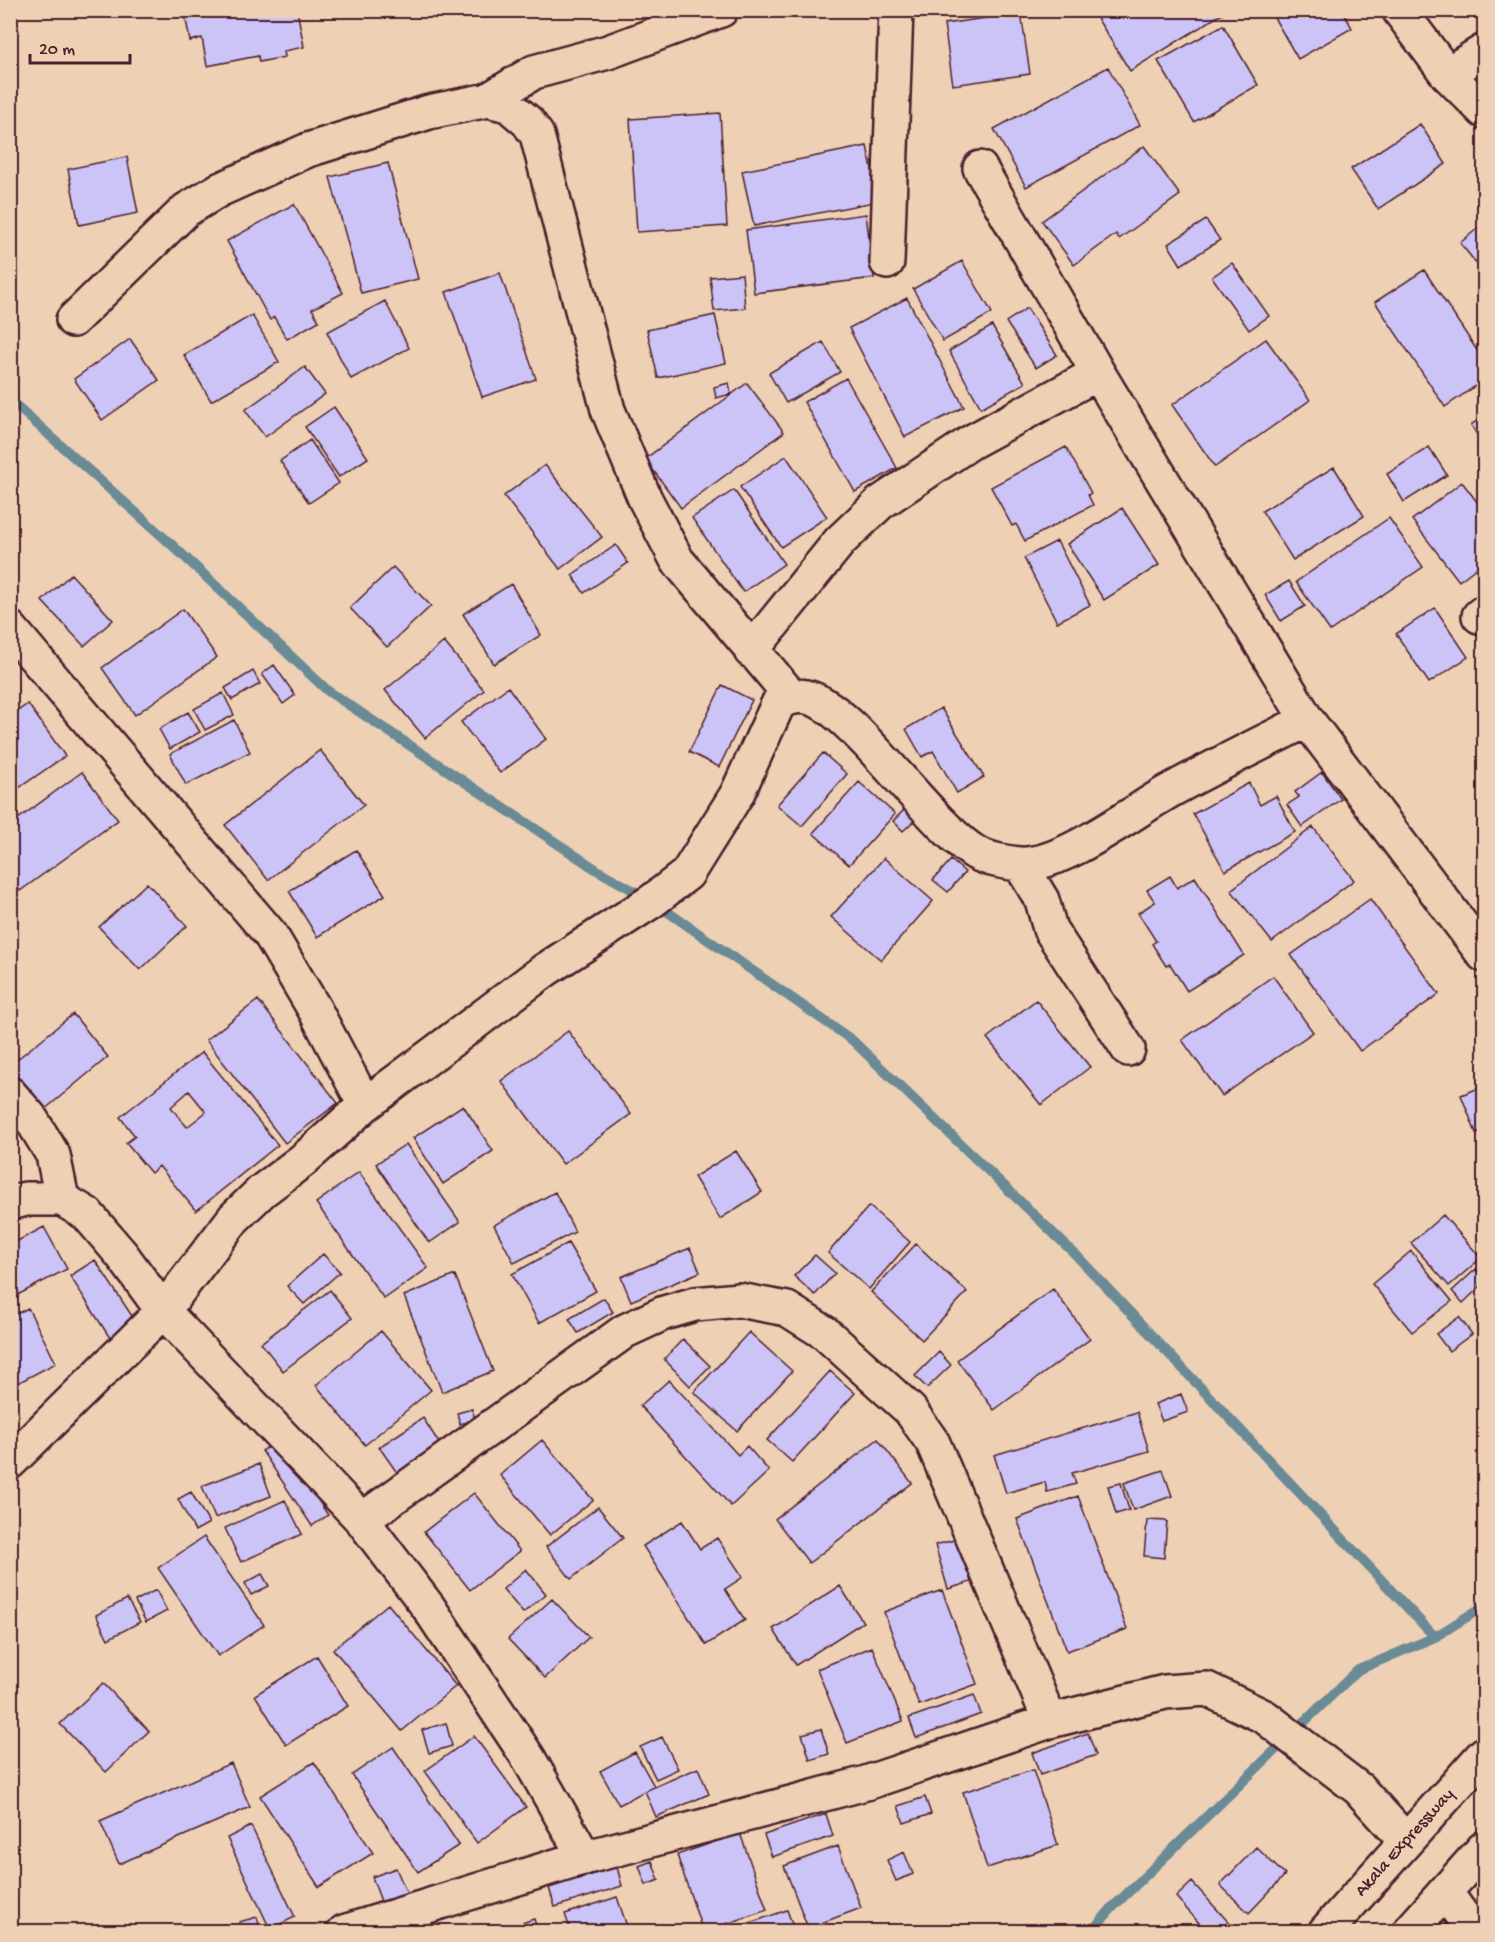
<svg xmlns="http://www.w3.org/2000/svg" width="1495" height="1942" viewBox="0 0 1495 1942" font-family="'Gochi Hand',sans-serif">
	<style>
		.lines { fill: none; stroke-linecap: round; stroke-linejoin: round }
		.stream { stroke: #6b8a95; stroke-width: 10 }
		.building { fill: #ccc4f6; stroke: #4a1f2b; stroke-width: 1.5; fill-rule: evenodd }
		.minor-casing { stroke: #4a1f2b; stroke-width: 38 }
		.primary-casing { stroke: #4a1f2b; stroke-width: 38 }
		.minor { stroke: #eed1b5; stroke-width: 33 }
		.primary { stroke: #eed1b5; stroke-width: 33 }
		.labels { text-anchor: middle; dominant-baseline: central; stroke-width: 6; stroke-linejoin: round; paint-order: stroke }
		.street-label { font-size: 18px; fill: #4a1f2b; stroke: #eed1b5 }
	</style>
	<rect width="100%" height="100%" fill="#eed1b5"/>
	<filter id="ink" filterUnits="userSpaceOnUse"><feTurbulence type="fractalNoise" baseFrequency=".0167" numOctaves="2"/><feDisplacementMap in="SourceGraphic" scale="12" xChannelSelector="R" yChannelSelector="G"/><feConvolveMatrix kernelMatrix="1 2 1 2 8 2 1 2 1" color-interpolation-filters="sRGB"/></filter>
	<g filter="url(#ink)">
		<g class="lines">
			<path class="stream" d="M10,400L171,544L328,691L597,870L652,901L852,1040L1076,1255L1435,1637
				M1091,1932L1113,1907L1358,1670L1435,1637L1484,1606"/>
		</g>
		<path class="building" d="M184,10H297L304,47L284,51L285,57L259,62L258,56L207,66L202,38L190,41Z
			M1092,10H1228L1130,71Z
			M1278,10H1342L1352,28L1298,59L1272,14Z
			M1021,13L1030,74L953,85L944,24Z
			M1223,25L1258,85L1194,122L1158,61Z
			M1108,67L1140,125L1026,187L994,129Z
			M720,113L727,226L637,232L630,119Z
			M1420,124L1446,164L1378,209L1351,169Z
			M867,146L879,201L754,226L742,171Z
			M1144,146L1180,195L1119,239L1116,234L1074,265L1042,221Z
			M127,157L138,213L79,225L68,169Z
			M388,163L418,279L361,293L330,177Z
			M294,204L343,293L312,309L319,321L287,339L274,317L270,320L227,241Z
			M866,214L874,278L754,293L746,230Z
			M1206,220L1220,240L1181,265L1168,244Z
			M1484,223V273L1460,243Z
			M962,261L992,313L943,341L913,289Z
			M1232,263L1269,316L1249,330L1212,277Z
			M1424,270L1484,361V380L1445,407L1375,302Z
			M500,273L536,379L482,397L446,292Z
			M742,274L745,308L714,311L710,277Z
			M907,298L964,407L905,437L849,328Z
			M385,301L409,348L351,379L327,332Z
			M1027,308L1057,355L1036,368L1006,322Z
			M252,315L279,362L211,401L184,355Z
			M715,315L726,363L658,378L647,330Z
			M992,326L1025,383L981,408L949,351Z
			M130,339L159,380L102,420L74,379Z
			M1266,339L1310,400L1215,467L1172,405Z
			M823,342L840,372L786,403L769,373Z
			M305,367L325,394L265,437L245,410Z
			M846,378L897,468L855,492L804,402Z
			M729,383L731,394L716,398L714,387Z
			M747,383L784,432L681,508L645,459Z
			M334,407L368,458L339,477L305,427Z
			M1484,416V446L1471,425Z
			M310,440L339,483L309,503L280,461Z
			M1066,447L1091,493L1088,495L1093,505L1025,541L1016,524L1012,526L991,487Z
			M1429,447L1447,475L1404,502L1387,474Z
			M786,456L827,517L781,547L740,487Z
			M545,465L602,537L560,569L504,496Z
			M1334,467L1364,516L1293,560L1262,511Z
			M1462,482L1484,511V562L1459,581L1412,520Z
			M734,490L784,564L743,592L692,518Z
			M1122,508L1159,565L1104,600L1067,544Z
			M1389,518L1423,567L1330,631L1296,582Z
			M1057,541L1090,605L1057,622L1024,558Z
			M616,545L628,563L584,593L572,575Z
			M393,567L431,606L387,647L350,608Z
			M71,574L113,620L84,646L42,601Z
			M1289,581L1305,606L1281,621L1265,595Z
			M511,584L541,635L494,664L463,614Z
			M1435,608L1468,657L1429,683L1396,634Z
			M183,609L217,657L135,715L102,668Z
			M444,642L484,690L425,738L385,690Z
			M274,665L295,695L283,704L262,674Z
			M253,671L260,684L232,700L225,688Z
			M722,685L752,700L719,767L689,752Z
			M508,687L546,739L500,773L461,722Z
			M223,693L234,715L205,730L194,709Z
			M28,704L65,756L10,794V716Z
			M941,708L984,777L957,793L933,751L922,757L906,729Z
			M188,712L200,732L170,749L159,729Z
			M234,720L250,752L186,785L170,754Z
			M320,750L364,805L268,880L225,825Z
			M823,753L847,774L802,826L777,805Z
			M82,772L118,820L20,891L10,878V825Z
			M1322,772L1341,799L1302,827L1287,805L1299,797L1295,792Z
			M859,782L895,814L849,865L813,833Z
			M1249,783L1260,805L1276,796L1295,832L1225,871L1193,814Z
			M908,806L918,817L903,831L893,821Z
			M1313,827L1354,880L1272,942L1231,890Z
			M356,850L385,895L317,937L289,891Z
			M884,858L933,901L881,960L831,917Z
			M951,860L965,872L948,892L933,880Z
			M1170,876L1177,888L1195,877L1244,955L1187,991L1170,964L1166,966L1152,944L1156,941L1138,913L1155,902L1147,890Z
			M147,883L187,926L140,970L99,927Z
			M1370,899L1439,994L1360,1051L1291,955Z
			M1273,976L1313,1032L1222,1096L1182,1040Z
			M258,1000L338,1103L285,1143L206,1040Z
			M1036,1000L1090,1067L1041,1105L987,1038Z
			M73,1014L108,1057L44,1110L10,1069V1065Z
			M10,1022L18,1031L10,1038Z
			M568,1031L631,1114L563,1164L501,1081Z
			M202,1052L278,1145L196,1211L159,1166L151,1173L126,1143L135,1136L120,1117ZM189,1091L206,1112L187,1127L171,1107Z
			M1484,1086V1130L1476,1133L1461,1095Z
			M463,1105L493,1151L443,1184L413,1138Z
			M406,1144L460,1222L429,1243L376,1164Z
			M736,1151L762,1192L720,1219L694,1177Z
			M359,1172L428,1268L384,1299L316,1203Z
			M555,1192L575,1232L514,1263L494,1225Z
			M869,1206L910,1242L869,1289L828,1253Z
			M1443,1215L1481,1258L1449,1286L1411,1243Z
			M44,1227L67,1269L10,1299V1245Z
			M568,1243L596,1291L539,1323L512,1274Z
			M916,1244L967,1292L922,1340L871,1292Z
			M690,1248L700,1272L631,1301L621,1277Z
			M1411,1251L1452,1301L1412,1332L1372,1284Z
			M323,1254L340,1272L304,1304L287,1286Z
			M815,1255L835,1273L815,1295L794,1276Z
			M95,1260L136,1322L110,1338L70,1276Z
			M1476,1269L1484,1278V1283L1463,1303L1452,1291Z
			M455,1275L493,1371L442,1392L404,1296Z
			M1053,1289L1090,1339L994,1410L957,1360Z
			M330,1290L352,1318L283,1371L261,1343Z
			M604,1298L613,1312L578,1333L569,1319Z
			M28,1308L56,1363L10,1387V1317Z
			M1459,1317L1472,1334L1449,1351L1436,1334Z
			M381,1331L431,1390L365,1445L316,1385Z
			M749,1332L792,1371L737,1431L694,1392Z
			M683,1339L710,1366L690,1386L664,1359Z
			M939,1352L951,1365L927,1388L915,1376Z
			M830,1371L855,1393L792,1462L767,1440Z
			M669,1380L738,1455L747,1446L769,1471L731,1506L640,1406Z
			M1181,1394L1188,1412L1162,1421L1155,1404Z
			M472,1409L475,1419L460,1424L457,1413Z
			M1137,1412L1149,1451L1072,1473L1076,1484L1047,1492L1045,1482L1006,1493L994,1455Z
			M423,1418L441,1446L398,1474L379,1447Z
			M878,1439L912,1483L809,1563L775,1519Z
			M278,1440L328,1515L312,1526L262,1451Z
			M542,1440L593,1500L550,1535L500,1475Z
			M259,1464L271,1496L215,1518L202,1486Z
			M1163,1470L1172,1496L1133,1510L1124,1483Z
			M1121,1483L1129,1510L1116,1514L1108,1486Z
			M191,1492L209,1523L195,1531L178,1499Z
			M474,1493L520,1551L470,1590L424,1532Z
			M1078,1496L1127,1629L1067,1651L1017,1519Z
			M285,1500L302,1534L241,1562L225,1528Z
			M598,1507L623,1538L571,1579L546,1547Z
			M1147,1520L1167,1521L1164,1558L1144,1556Z
			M682,1521L700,1549L717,1538L743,1577L725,1589L745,1620L706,1645L643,1546Z
			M204,1537L264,1625L218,1656L158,1568Z
			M958,1539L971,1582L948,1589L935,1545Z
			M526,1569L546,1594L523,1613L503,1589Z
			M262,1574L269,1586L251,1595L245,1583Z
			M840,1586L863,1622L796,1665L773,1629Z
			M156,1590L167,1611L146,1622L135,1601Z
			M942,1590L977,1684L919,1705L884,1612Z
			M127,1599L140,1622L108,1639L96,1615Z
			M552,1599L589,1637L545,1678L508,1639Z
			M388,1604L456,1686L402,1731L333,1649Z
			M872,1647L903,1721L847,1743L817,1669Z
			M317,1656L348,1706L286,1745L255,1695Z
			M103,1683L149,1731L106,1772L60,1724Z
			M974,1695L981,1714L916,1738L909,1718Z
			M446,1723L452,1746L429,1753L422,1730Z
			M821,1729L829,1754L810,1760L802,1734Z
			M1088,1733L1096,1755L1040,1775L1032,1753Z
			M474,1736L526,1807L477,1843L425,1771Z
			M662,1737L678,1769L656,1779L640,1747Z
			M393,1747L459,1845L418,1872L352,1775Z
			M635,1752L654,1786L619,1805L600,1771Z
			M314,1762L373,1853L319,1887L260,1796Z
			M231,1763L250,1807L119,1864L100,1821Z
			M698,1768L709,1794L656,1817L645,1791Z
			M1033,1770L1058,1845L987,1868L963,1792Z
			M925,1797L931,1814L904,1823L898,1806Z
			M826,1814L833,1836L772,1857L764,1835Z
			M251,1826L295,1917L270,1929L227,1838Z
			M740,1833L767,1910L703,1932L677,1855Z
			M838,1846L861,1908L808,1928L784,1866Z
			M1256,1847L1285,1875L1249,1913L1220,1885Z
			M904,1852L913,1874L896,1881L887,1860Z
			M652,1861L659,1880L646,1885L639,1866Z
			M617,1867L622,1886L555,1907L549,1888Z
			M396,1868L407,1894L382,1904L372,1877Z
			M1192,1882L1234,1928L1231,1932H1207L1176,1897Z
			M617,1897L629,1932H571L565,1914Z
			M787,1910L795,1932H724Z
			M257,1917L261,1932H242L239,1922Z
			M534,1919L538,1932H494Z
			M433,1926L435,1932H417Z"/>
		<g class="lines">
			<defs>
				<path id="minor" d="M1399,10L1447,74L1484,111
					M1447,74L1484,51
					M488,100L534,72L608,52L721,10
					M980,168L1098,373L1307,720L1484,955
					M887,262L896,10
					M73,320L186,210L219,190L308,150L429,112L488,100L508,105L528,122L537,135L608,410L645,499L677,560L791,696
					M1479,616L1484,612
					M10,628L270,934L315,1010L365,1105
					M751,651L840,541L880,503L971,442L1098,373
					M1020,864L1042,900L1050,929L1128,1049
					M10,1094L30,1117L53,1155L62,1199
					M10,1203L26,1199H62L87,1214L122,1255L163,1311L362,1520L429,1608L529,1759L585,1858
					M10,1462L163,1311L234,1218L262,1191L303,1160L365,1105L545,970L652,901L687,874L737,794L779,702C788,698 796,695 806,697C849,703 929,825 976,853C987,859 1007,863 1020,864C1060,867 1130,814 1166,793C1212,767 1260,744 1307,720
					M362,1520L625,1331L664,1313L695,1304L739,1300L787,1309L825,1333L910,1410L933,1443L1050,1721
					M1445,1892L1474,1932
					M344,1932L572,1861L866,1783L1050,1721L1165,1692L1207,1689L1265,1717L1359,1789L1406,1841"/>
				<path id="primary" d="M1325,1932L1484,1754
					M1409,1932L1484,1848"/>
			</defs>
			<use href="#minor" class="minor-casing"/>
			<use href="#primary" class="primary-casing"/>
			<use href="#minor" class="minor"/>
			<use href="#primary" class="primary"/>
		</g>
	</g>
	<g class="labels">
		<g class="street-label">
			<text transform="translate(1405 1843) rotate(-48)">Akala Expressway</text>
		</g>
	</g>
	<rect width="1495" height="1942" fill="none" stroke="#eed1b5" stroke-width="36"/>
	<rect x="18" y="18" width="1459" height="1906" fill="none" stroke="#4a1f2b" stroke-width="2" filter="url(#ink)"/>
	<path d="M30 54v9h100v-9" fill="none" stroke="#4a1f2b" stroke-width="3"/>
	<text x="39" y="54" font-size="18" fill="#4a1f2b" stroke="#eed1b5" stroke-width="4.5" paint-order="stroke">20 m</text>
</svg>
